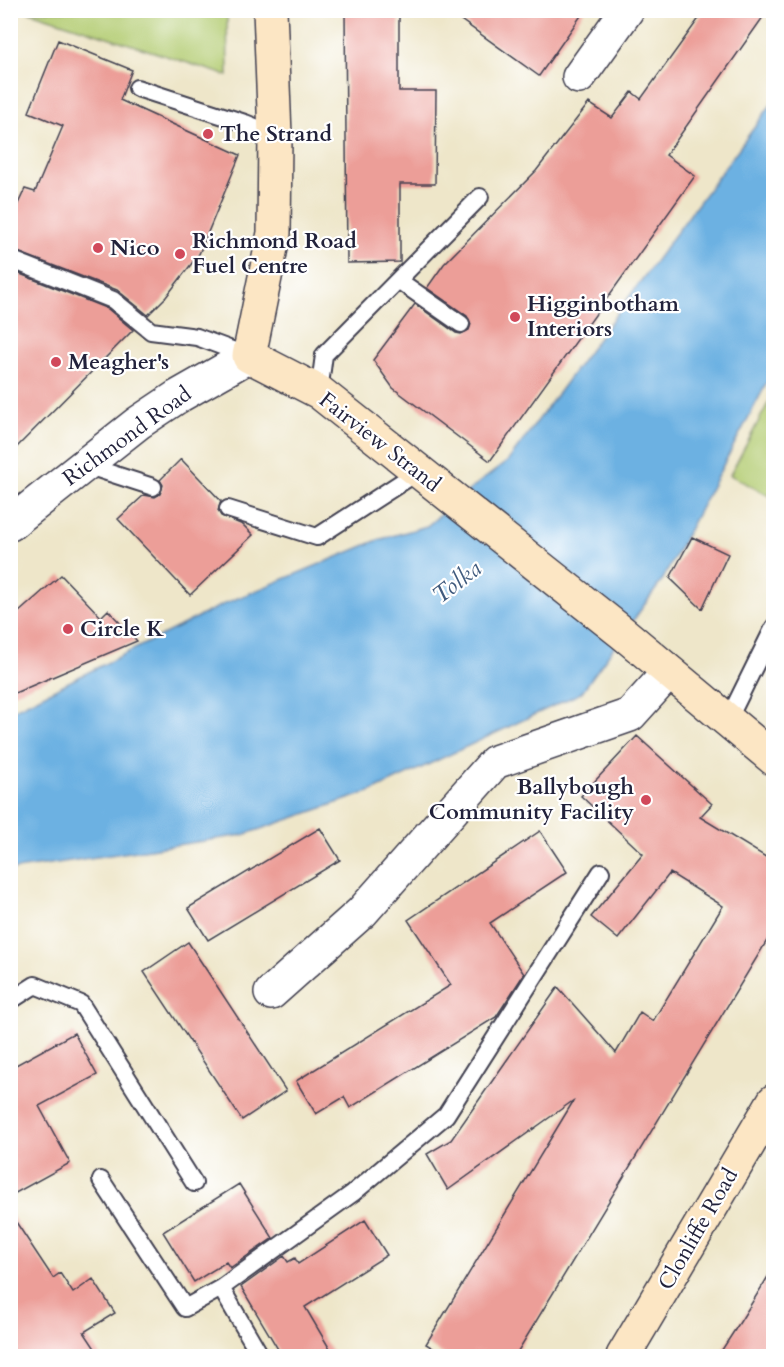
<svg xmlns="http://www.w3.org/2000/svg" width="784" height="1367" viewBox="0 0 784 1367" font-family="Cardo,serif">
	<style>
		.green { fill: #b3cc72; stroke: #6a7756; stroke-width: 1.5 }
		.water { fill: #6cb1e2; stroke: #476a8e; stroke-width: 1.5 }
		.building { fill: #ec9e98 }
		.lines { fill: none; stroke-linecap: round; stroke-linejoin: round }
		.service-casing { stroke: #413f50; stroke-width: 20 }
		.minor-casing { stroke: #413f50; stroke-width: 36 }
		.tertiary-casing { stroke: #413f50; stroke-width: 36 }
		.secondary-casing { stroke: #413f50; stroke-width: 36 }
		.service { stroke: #fff; stroke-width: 16 }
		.minor { stroke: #fff; stroke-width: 33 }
		.tertiary { stroke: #fff; stroke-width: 33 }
		.secondary { stroke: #fce6c4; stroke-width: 33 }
		.poi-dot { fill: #d1495b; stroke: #fff; stroke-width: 2 }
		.labels { text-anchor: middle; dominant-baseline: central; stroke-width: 4.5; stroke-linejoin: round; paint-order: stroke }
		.poi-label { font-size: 22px; font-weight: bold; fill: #22223b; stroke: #fff; text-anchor: start }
		.street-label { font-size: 22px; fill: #22223b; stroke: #fff }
		.water-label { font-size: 24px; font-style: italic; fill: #405b7e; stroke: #fff }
	</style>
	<rect width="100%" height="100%" fill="#fff"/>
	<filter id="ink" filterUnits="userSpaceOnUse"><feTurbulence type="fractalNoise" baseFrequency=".0167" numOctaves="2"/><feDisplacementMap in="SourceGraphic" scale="12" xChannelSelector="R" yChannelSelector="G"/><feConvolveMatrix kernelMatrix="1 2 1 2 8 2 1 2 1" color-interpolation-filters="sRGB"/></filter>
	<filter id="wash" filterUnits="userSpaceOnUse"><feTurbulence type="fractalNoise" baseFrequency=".008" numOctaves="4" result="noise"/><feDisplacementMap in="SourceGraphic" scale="24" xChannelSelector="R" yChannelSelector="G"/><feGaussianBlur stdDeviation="1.35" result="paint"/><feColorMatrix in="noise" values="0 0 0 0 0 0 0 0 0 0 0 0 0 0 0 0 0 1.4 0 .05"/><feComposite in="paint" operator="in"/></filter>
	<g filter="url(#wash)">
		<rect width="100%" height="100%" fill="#eee6c9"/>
		<path class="green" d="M27,11H227L228,76Z
			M773,394L774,498H773L730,475Z"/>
		<path class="water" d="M773,102V371L663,579L581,693L372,791L243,835L11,870V711L226,603L378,540L427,526L473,487L508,461Z"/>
		<g id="blocks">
			<path class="building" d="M345,10H399V91H436L435,184H400V262L347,263Z
				M447,10H585L539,76Z
				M705,10H768L666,155L695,176L490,461L393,388L373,360L415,304L456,333L461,334L469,330L471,324L467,316L427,288L444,264L536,171L589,103L612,118L632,92L641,99Z
				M58,40L132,70L120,100L240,155L199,254L166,297L148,315L117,290L10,249V221L25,189L35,192L63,126L29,112Z
				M10,270L108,309L133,330L10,454Z
				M181,459L221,501L218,511L221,516L243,525L253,535L190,595L118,519L144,495L155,497L160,494L163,485L160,480Z
				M692,537L728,554L702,609L670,578Z
				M61,575L101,617L108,610L137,641L10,695V620Z
				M637,736L712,804L700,817L774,862V929L515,1356H446L426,1344L574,1100L448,1190L427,1154L451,1140L558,987L616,1053L640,1012L653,1021L723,906L670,873L618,939L591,917L643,854L581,796Z
				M320,828L340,860L208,940L188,908Z
				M540,831L567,872L490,923L524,974L496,1017L350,1108L344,1097L316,1114L296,1081L451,985L408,920Z
				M188,942L286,1091L242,1120L144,972Z
				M74,1033L97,1075L39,1106L70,1163L10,1196V1054L16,1065Z
				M239,1184L273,1238L230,1268L226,1262L194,1282L163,1232Z
				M10,1213L53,1278L60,1273L73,1293L93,1279L115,1313L84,1332L100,1356H10Z
				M365,1220L387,1255L305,1307L334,1356H282L241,1287L284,1256L288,1262L295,1258L298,1264Z
				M774,1267V1356H718L740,1322Z"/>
		</g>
	</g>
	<g filter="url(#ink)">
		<use href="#blocks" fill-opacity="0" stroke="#413f50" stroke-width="1.5"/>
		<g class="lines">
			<defs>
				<path id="service" d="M137,88L245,123L275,135
					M10,259L113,300L151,331L197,337L248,356
					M398,280L461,324
					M319,392L324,355L480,197
					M85,465L153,487
					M228,509L317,537L419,471
					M728,720L774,627
					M10,1001L35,985L81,1004L194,1183
					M101,1180L185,1308L221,1288L353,1193L446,1115L601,872
					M221,1288L259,1353L251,1356"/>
				<path id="minor" d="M579,77L627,10
					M271,993L362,912L495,762L630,715L669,672"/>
				<path id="tertiary" d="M10,524L138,423L177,397L249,356"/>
				<path id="secondary" d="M270,10L275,135L274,233L249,356L319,392L624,634L774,759
					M623,1356L774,1101"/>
			</defs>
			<use href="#service" class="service-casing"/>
			<use href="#minor" class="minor-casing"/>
			<use href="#tertiary" class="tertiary-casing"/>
			<use href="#secondary" class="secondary-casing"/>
			<use href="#service" class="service"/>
			<use href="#minor" class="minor"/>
			<use href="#tertiary" class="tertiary"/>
			<use href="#secondary" class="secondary"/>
		</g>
	</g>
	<g class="poi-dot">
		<circle cx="208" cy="134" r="6"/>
		<circle cx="98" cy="248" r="6"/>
		<circle cx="180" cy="254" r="6"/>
		<circle cx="515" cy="317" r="6"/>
		<circle cx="56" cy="362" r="6"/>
		<circle cx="68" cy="629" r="6"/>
		<circle cx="646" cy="800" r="6"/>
	</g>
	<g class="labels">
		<g class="poi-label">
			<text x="220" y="134">The Strand</text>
			<text x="192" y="241">Richmond Road<tspan x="192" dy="25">Fuel Centre</tspan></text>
			<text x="110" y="248">Nico</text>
			<text x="527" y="304">Higginbotham<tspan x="527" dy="25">Interiors</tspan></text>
			<text x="68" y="362">Meagher's</text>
			<text x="80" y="629">Circle K</text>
			<text x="634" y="787" text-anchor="end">Ballybough<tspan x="634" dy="25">Community Facility</tspan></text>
		</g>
		<g class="street-label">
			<text transform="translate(127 436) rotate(-36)">Richmond Road</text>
			<text transform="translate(380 442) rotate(38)">Fairview Strand</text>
			<text transform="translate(698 1229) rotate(-60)">Clonliffe Road</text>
		</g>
		<g class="water-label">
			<text transform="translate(457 582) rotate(-38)">Tolka</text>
		</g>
	</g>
	<rect width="784" height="1367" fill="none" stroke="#fff" stroke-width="36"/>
</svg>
